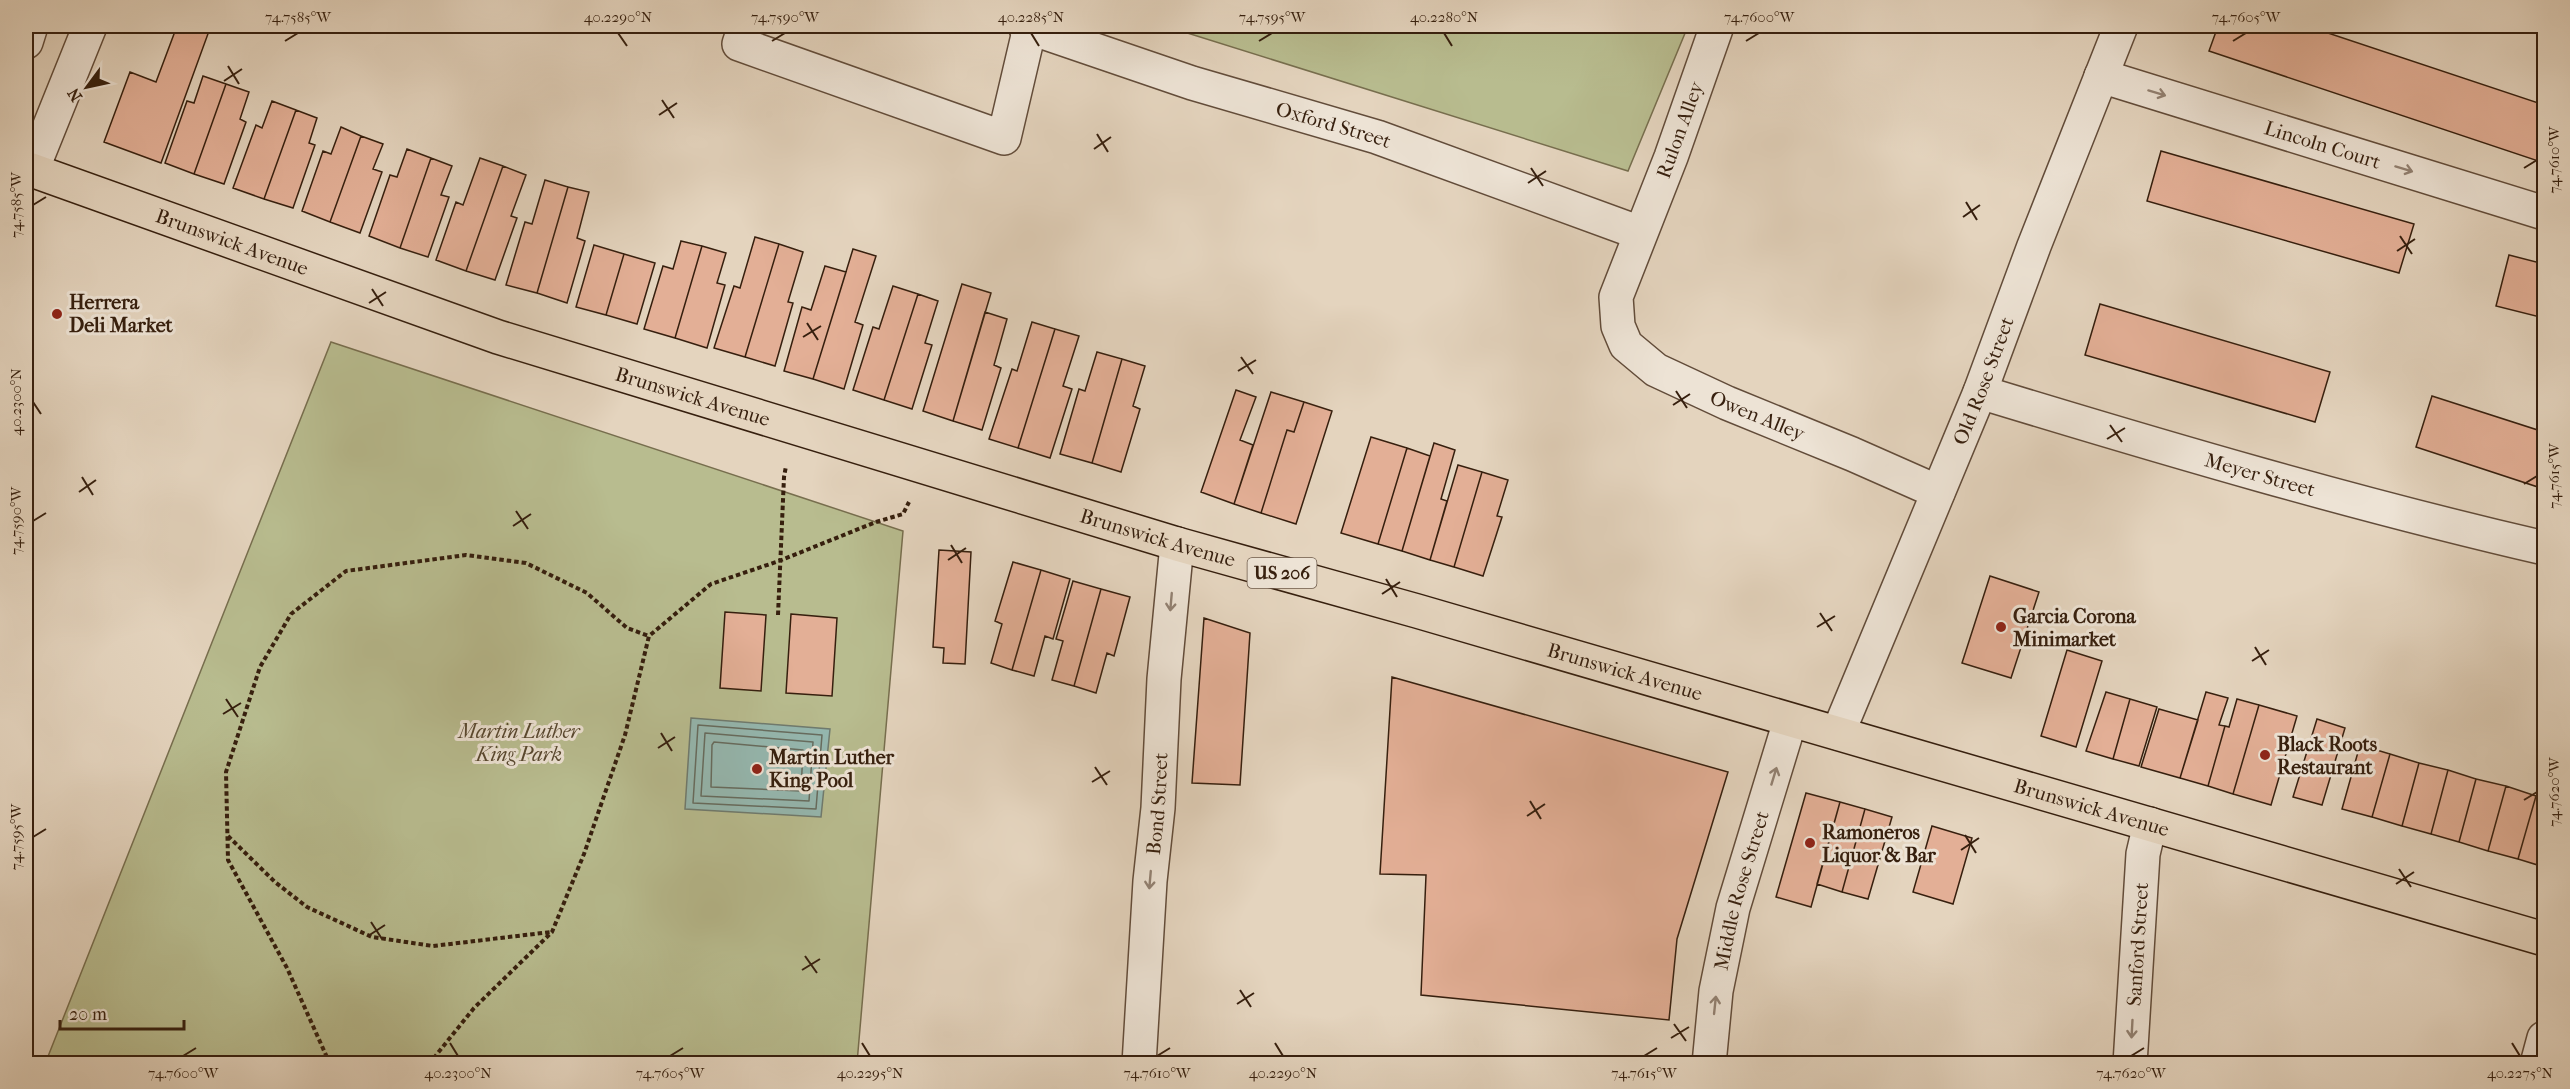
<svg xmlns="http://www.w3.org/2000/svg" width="2570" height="1089" viewBox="0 0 2570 1089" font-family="'IM FELL French Canon',serif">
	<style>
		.green { fill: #b8bc8f; stroke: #776e4e; stroke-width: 1.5 }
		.water { fill: #95b8b0; stroke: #6f7b6f; stroke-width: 1.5 }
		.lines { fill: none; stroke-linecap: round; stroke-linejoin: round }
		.shore { stroke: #666c5f; stroke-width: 1.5 }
		.building { fill: #e3af96; stroke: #361f0e; stroke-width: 1.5 }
		.minor-casing { stroke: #624c3a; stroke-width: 36 }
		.major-casing { stroke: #361f0e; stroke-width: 36 }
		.path { stroke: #361f0e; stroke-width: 4; stroke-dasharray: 4.5 3; stroke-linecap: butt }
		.minor { stroke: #ede3d5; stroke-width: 33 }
		.major { stroke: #e4d4be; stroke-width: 33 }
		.oneway { stroke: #928172 }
		.ticks { fill: none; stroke: #361f0e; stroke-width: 2 }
		.poi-dot { fill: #8f2418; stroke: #ede3d5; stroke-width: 2 }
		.labels { text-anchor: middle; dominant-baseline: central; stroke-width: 6; stroke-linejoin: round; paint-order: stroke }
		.shield { fill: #ede3d5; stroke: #6d5a4a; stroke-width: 1.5 }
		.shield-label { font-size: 18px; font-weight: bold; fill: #361f0e }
		.street-label { font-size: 20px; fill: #361f0e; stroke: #ede3d5 }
		.poi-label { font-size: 20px; font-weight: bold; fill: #361f0e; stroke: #ede3d5; text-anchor: start }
		.park-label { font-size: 20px; font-style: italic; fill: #56462e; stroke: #ede3d5 }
		.neatline { fill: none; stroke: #361f0e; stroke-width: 2 }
		.ticks-label { font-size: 15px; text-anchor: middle; fill: #361f0e }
	</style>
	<rect width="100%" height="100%" fill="#e4d4be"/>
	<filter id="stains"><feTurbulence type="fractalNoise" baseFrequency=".00333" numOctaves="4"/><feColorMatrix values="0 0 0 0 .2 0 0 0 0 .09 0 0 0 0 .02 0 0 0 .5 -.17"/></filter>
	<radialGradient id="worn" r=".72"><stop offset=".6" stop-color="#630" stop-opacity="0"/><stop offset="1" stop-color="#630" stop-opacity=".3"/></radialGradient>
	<path class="green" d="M1165,26H1688L1628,171Z
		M331,342L903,531L857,1063L45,1064Z"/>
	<path class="water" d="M691,718L830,729L821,817L685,809Z"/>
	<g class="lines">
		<path class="shore" d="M698,725L822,735L816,809L693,803Z
			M705,733L813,742L809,801L701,796Z
			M714,742L803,750L801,791L711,787L712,745Z"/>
	</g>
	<path class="building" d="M177,26H196L209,31L161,163L104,142L130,72L156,82Z
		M2218,26H2307L2544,105V163L2209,51Z
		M203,76L226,84L194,174L165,163L187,101L194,103Z
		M226,84L249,92L240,119L246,122L224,184L194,174Z
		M272,101L296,110L264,199L233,188L256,125L262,128Z
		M296,110L317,118L309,143L315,145L293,208L264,199Z
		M341,127L361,136L330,222L302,211L323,151L331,154Z
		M361,136L383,144L373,169L382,172L360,233L330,222Z
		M407,149L431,158L400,248L369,236L390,175L397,177Z
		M2161,151L2414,224L2399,273L2147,201Z
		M431,158L452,166L441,195L449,197L428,257L400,248Z
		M480,158L503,166L466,271L436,260L456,202L463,205Z
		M503,166L526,175L511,216L517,218L495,280L466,271Z
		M545,180L568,187L537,293L506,285L525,222L532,224Z
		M568,187L589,192L577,238L585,241L567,303L537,293Z
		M755,237L779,244L745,357L714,348L734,286L740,288Z
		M681,241L702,246L675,338L644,329L663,266L673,269Z
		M779,244L803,252L788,302L793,303L775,366L745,357Z
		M594,245L624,254L606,315L576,307Z
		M702,246L726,253L717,283L725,285L707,348L675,338Z
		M853,249L876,256L855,322L863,325L844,389L813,379Z
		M624,254L655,263L637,324L606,315Z
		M2509,255L2544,264V318L2496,306Z
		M825,266L846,272L813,379L784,371L802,307L811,310Z
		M962,284L991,293L953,421L923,411Z
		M893,286L918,294L884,400L853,390L873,327L879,329Z
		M918,294L938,301L925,343L932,345L912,409L884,400Z
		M2100,304L2330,372L2315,422L2085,355Z
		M985,312L1007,319L994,365L1001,368L982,430L953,421Z
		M1032,322L1055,329L1018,448L989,439L1012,369L1017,371Z
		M1055,329L1079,336L1063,386L1072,389L1050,458L1018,448Z
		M1097,352L1122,359L1092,463L1060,454L1079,389L1085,391Z
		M1122,359L1145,366L1133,406L1140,409L1121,472L1092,463Z
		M1236,390L1256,397L1240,440L1253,445L1234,504L1201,492Z
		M1271,392L1304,402L1294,432L1287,430L1261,513L1234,504Z
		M2432,396L2544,432V489L2416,447Z
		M1304,402L1332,411L1296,524L1261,513L1287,430L1294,432Z
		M1371,437L1407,448L1378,544L1341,533Z
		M1434,443L1455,450L1441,499L1447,501L1430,560L1402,551Z
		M1407,448L1430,456L1402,551L1378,544Z
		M1458,465L1482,472L1454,567L1430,560Z
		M1482,472L1508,480L1497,516L1502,517L1483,576L1454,567Z
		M939,550L971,552L965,664L943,663L944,648L933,647Z
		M1013,562L1041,570L1012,670L991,663L1002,624L995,621Z
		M1041,570L1070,579L1053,639L1045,636L1034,676L1012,670Z
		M1990,576L2039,592L2011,678L1962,663Z
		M1073,581L1101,589L1074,686L1052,680L1063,641L1056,639Z
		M1101,589L1130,597L1114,656L1107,653L1096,693L1074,686Z
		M725,612L766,615L761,691L720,688Z
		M791,614L837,618L832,696L786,693Z
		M1204,618L1250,633L1240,785L1192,783Z
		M2067,650L2102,661L2076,747L2041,736Z
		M1392,677L1728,772L1677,939L1669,1020L1421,995L1426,875L1380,874Z
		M2106,692L2130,699L2113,759L2086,751Z
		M2206,692L2228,698L2219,725L2225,726L2208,786L2180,778Z
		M2130,699L2157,707L2139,766L2113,759Z
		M2237,699L2259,705L2233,794L2208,786L2225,726L2229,727Z
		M2259,705L2297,716L2271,805L2233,794Z
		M2159,709L2198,720L2180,778L2141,767Z
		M2317,719L2345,728L2322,805L2293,797Z
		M2360,745L2390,754L2372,817L2342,809Z
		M2390,754L2419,763L2402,826L2372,817Z
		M2419,763L2448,770L2431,834L2402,826Z
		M2448,770L2476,779L2459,842L2431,834Z
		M2476,779L2506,786L2488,851L2459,842Z
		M2506,786L2536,796L2518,859L2488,851Z
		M1806,793L1840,802L1811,907L1776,897Z
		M2536,796L2544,798V867L2518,859Z
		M1840,802L1865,809L1842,892L1817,884Z
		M1865,809L1892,817L1868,899L1842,892Z
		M1932,826L1972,838L1953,904L1913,892Z"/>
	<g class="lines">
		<defs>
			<g id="minor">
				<path d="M745,26L739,44L1004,138L1030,27"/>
				<path id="s1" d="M1025,26L1192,83L1377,137L1640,233"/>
				<path id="s2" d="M1717,26L1671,157L1616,297L1618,326L1626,345L1656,370L1727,403L1852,454L1938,492"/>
				<path d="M26,42L31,26"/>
				<path id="s3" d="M2101,76L2544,213"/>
				<path d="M32,170L90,26"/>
				<path id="s4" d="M1980,392C2167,449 2354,504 2544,548"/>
				<path id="s5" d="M1838,733L1980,392L2034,246L2121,26"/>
				<path id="s6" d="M1139,1064L1150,881L1158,808L1164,679L1177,544"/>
				<path id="s7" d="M1709,1064L1716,991L1733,908L1790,721"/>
				<path id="s8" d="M2130,1064L2143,854L2150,824"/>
				<path d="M2537,1064L2544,1038"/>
			</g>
			<g id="major">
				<path id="s9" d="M26,168L498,337L1177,544L1417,611L2544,939"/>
			</g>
		</defs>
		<use href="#minor" class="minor-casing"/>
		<use href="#major" class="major-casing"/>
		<path class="path" d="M778,615L784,477L786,466
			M228,836L275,882L307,907L372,937L433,946L551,932
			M330,1064L287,968L228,860L226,772L260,667L291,614L346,571L466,555L526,563L587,593L627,628L649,636
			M429,1064L474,1008L552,932L584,854L625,735L649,636L711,584L779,561L876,522L903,514L909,502"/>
		<use href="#minor" class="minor"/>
		<use href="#major" class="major"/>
	</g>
	<defs><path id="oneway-shaft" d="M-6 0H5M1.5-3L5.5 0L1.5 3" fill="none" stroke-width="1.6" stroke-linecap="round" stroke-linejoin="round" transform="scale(1.5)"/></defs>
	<g class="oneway">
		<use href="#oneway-shaft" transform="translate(2157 93) rotate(17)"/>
		<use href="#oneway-shaft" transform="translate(2404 169) rotate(17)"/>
		<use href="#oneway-shaft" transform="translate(1171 602) rotate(95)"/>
		<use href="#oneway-shaft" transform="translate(1774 776) rotate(-73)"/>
		<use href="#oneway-shaft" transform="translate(1150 880) rotate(95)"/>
		<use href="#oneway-shaft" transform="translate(1715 1005) rotate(-84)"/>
		<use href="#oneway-shaft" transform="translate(2132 1029) rotate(93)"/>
	</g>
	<path class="ticks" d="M618,33L627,46M1031,33L1039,46M1444,33L1452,46M285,41L298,33M772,41L785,33M1259,41L1272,33M1746,41L1759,33M2233,41L2246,33M228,66L239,84M224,81L242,69M662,100L674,118M659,115L677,103M1097,134L1108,152M1094,149L1111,137M1531,168L1543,186M2524,168L2537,160M1528,183L1546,171M1966,202L1977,220M33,205L46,197M1963,217L1980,205M2400,236L2412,254M2397,251L2415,239M372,289L383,306M369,303L386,292M807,323L818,340M803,337L821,326M1241,357L1253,374M1238,371L1256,360M1676,391L1687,408M33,402L41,414M1673,405L1690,394M2110,425L2122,442M2107,439L2125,428M82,477L93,495M2524,484L2537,476M79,492L96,480M516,511L528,529M33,521L46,513M513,526L531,514M951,545L962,563M948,560L966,548M1386,579L1397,597M1382,594L1400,582M1820,613L1832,631M1817,627L1835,616M2255,647L2266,665M2252,661L2269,650M226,699L238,717M223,714L241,703M661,733L672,751M658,748L675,737M1095,767L1107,785M1092,782L1110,771M2524,800L2537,792M1530,801L1541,819M1527,816L1545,804M1965,835L1976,853M33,837L46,829M1961,850L1979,838M2399,869L2411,887M2396,884L2414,872M371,922L382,939M368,936L385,925M805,956L817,973M802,970L820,959M1240,990L1251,1007M1237,1004L1254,993M1674,1024L1686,1041M1671,1038L1689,1027M450,1043L458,1056M862,1043L870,1056M1275,1043L1283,1056M2512,1043L2520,1056M183,1056L196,1048M670,1056L683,1048M1157,1056L1170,1048M1644,1056L1657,1048M2131,1056L2144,1048"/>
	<g class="poi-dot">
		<circle cx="57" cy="314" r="6"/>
		<circle cx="2001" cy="627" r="6"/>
		<circle cx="2265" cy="755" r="6"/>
		<circle cx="757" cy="769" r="6"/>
		<circle cx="1810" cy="843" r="6"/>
	</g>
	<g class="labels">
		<rect class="shield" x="1247.5" y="558" width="69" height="30" rx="4.5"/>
		<g class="shield-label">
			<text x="1282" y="573">US 206</text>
		</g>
		<g class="street-label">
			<text stroke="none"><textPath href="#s1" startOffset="324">Oxford Street</textPath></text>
			<text transform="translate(1680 130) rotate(-70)">Rulon Alley</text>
			<text stroke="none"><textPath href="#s3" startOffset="232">Lincoln Court</textPath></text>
			<text stroke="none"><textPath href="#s9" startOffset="219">Brunswick Avenue</textPath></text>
			<text stroke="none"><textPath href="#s5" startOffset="381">Old Rose Street</textPath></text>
			<text stroke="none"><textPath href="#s9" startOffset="705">Brunswick Avenue</textPath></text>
			<text stroke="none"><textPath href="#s2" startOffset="489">Owen Alley</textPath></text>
			<text stroke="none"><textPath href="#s4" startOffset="292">Meyer Street</textPath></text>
			<text stroke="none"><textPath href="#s9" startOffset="1191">Brunswick Avenue</textPath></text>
			<text stroke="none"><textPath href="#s9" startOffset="1677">Brunswick Avenue</textPath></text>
			<text stroke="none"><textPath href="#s6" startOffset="261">Bond Street</textPath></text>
			<text stroke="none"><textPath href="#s9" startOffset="2163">Brunswick Avenue</textPath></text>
			<text stroke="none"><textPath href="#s7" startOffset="177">Middle Rose Street</textPath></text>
			<text stroke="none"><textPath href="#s8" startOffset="120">Sanford Street</textPath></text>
		</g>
		<g class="poi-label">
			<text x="69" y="302">Herrera<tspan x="69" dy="23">Deli Market</tspan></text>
			<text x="2013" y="616">Garcia Corona<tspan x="2013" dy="23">Minimarket</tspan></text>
			<text x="2277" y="744">Black Roots<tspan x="2277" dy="23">Restaurant</tspan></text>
			<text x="769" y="757">Martin Luther<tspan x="769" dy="23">King Pool</tspan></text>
			<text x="1822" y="832">Ramoneros<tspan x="1822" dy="23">Liquor &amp; Bar</tspan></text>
		</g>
		<g class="park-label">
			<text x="519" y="731">Martin Luther<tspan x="519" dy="23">King Park</tspan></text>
		</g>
	</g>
	<rect width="2570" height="1089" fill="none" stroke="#e4d4be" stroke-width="66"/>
	<g transform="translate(87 87) rotate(237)" stroke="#ede3d5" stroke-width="4.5" paint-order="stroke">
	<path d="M0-4.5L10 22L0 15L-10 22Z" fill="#361f0e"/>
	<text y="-9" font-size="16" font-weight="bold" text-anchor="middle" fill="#361f0e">N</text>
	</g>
	<path d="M60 1020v9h124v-9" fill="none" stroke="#361f0e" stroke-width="3"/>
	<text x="69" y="1020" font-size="18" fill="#361f0e" stroke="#ede3d5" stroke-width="4.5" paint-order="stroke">20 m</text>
	<rect x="33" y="33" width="2504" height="1023" class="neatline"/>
	<g class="ticks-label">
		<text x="298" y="22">74.7585°W</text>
		<text x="618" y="22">40.2290°N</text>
		<text x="785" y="22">74.7590°W</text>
		<text x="1031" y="22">40.2285°N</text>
		<text x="1272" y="22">74.7595°W</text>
		<text x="1444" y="22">40.2280°N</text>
		<text x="1759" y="22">74.7600°W</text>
		<text x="2246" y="22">74.7605°W</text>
		<text transform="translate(2554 160) rotate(-90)" y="5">74.7610°W</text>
		<text transform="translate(16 205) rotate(-90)" y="5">74.7585°W</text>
		<text transform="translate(16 402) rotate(-90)" y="5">40.2300°N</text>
		<text transform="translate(2554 476) rotate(-90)" y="5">74.7615°W</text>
		<text transform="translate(16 521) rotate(-90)" y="5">74.7590°W</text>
		<text transform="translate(2554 792) rotate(-90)" y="5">74.7620°W</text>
		<text transform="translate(16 837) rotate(-90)" y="5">74.7595°W</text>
		<text x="183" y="1078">74.7600°W</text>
		<text x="458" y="1078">40.2300°N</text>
		<text x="670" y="1078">74.7605°W</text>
		<text x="870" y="1078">40.2295°N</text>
		<text x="1157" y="1078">74.7610°W</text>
		<text x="1283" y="1078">40.2290°N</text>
		<text x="1644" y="1078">74.7615°W</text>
		<text x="2131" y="1078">74.7620°W</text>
		<text x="2520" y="1078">40.2275°N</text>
	</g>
	<rect width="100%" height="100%" filter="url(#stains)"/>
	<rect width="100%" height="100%" fill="url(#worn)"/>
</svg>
